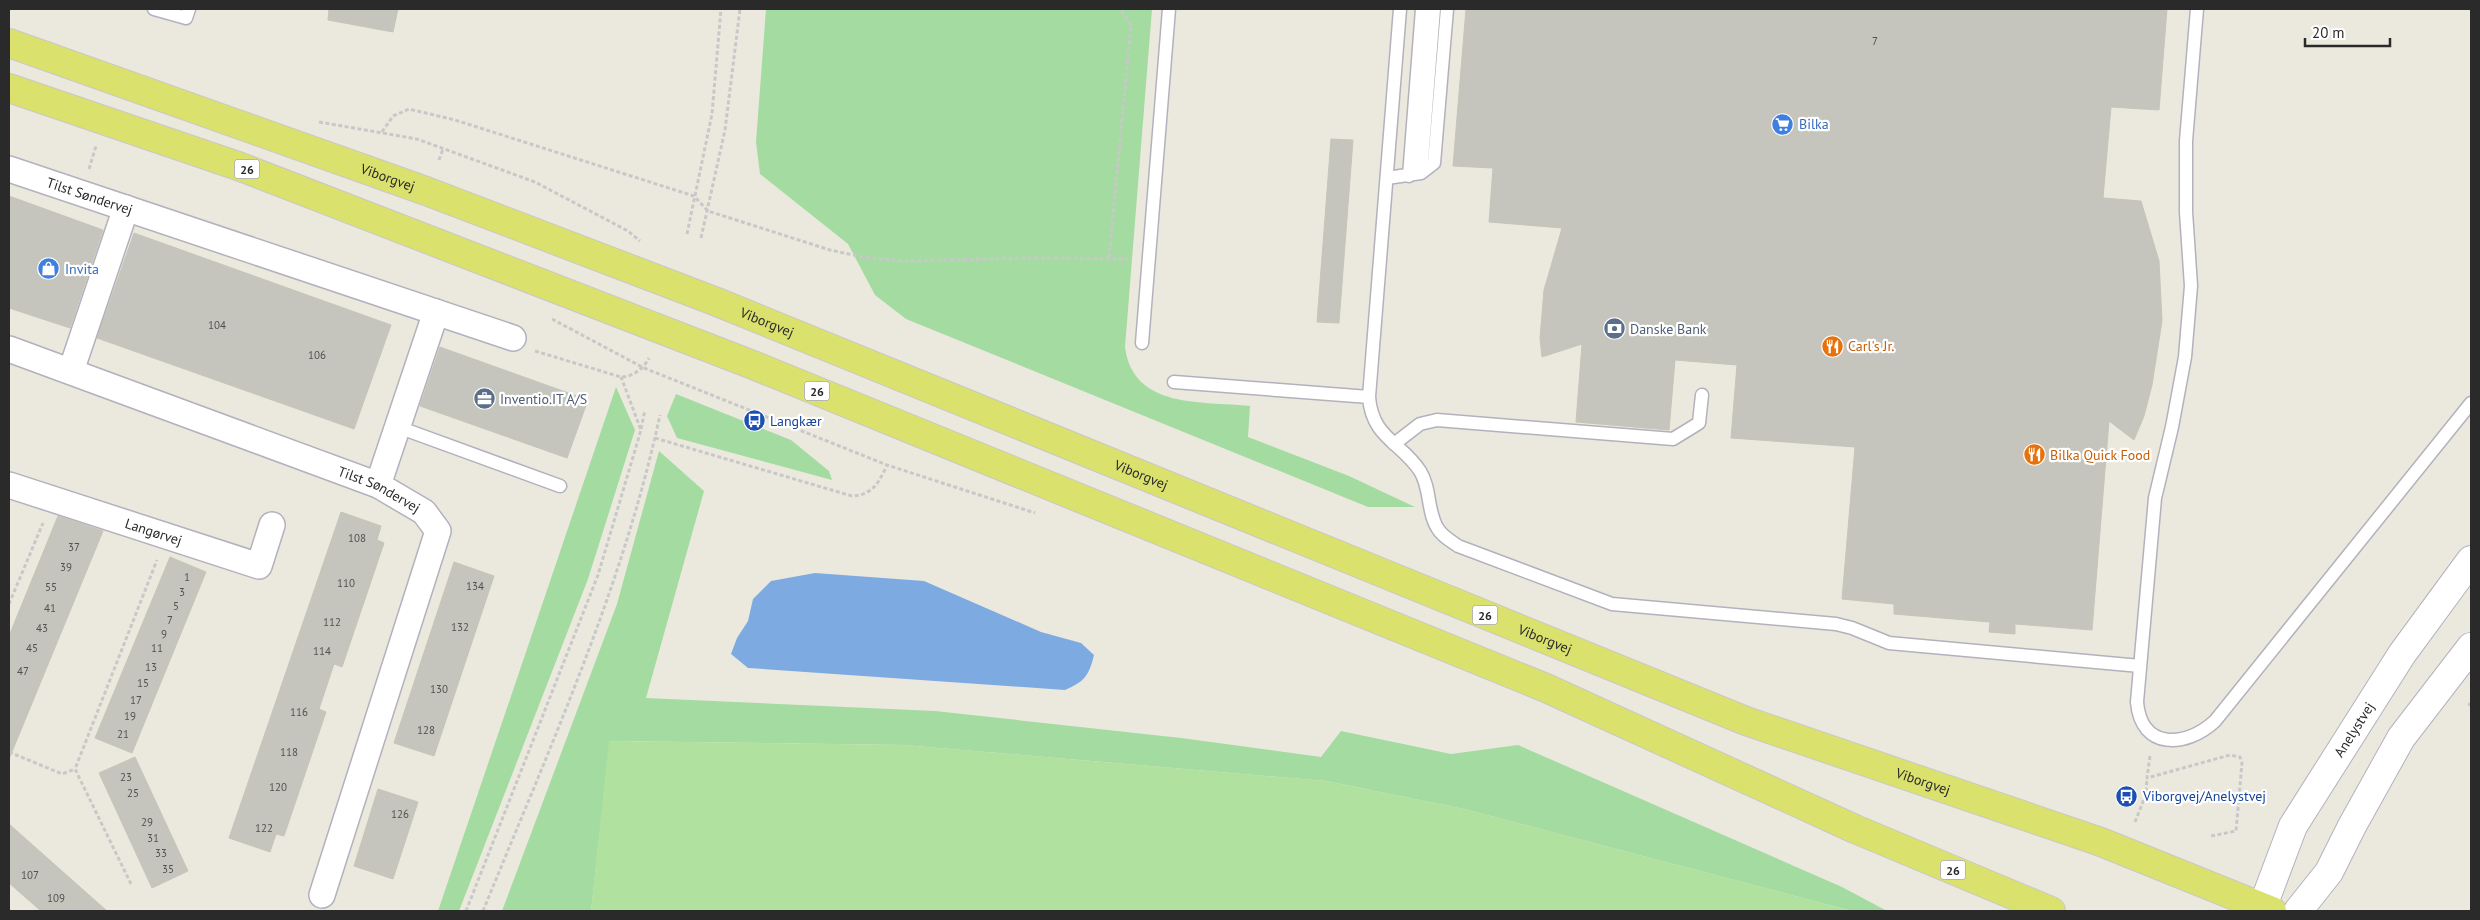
<svg xmlns="http://www.w3.org/2000/svg" width="2480" height="920" viewBox="0 0 2480 920" font-family="'PT Sans',sans-serif">
	<style>
		.green { fill: #a4dba1 }
		.pitch { fill: #b1e19e }
		.water { fill: #7daae1 }
		.building { fill: #c6c5bd; stroke: #c6c5b8 }
		.lines { fill: none; stroke-linecap: round; stroke-linejoin: round }
		.lane-casing { stroke: #b3b1bc; stroke-width: 15 }
		.street-casing { stroke: #b3b1bc; stroke-width: 28 }
		.secondary-casing { stroke: #b3b1bc; stroke-width: 30 }
		.primary-casing { stroke: #c8c8c8; stroke-width: 30 }
		.path { stroke: #c8c8c8; stroke-width: 3; stroke-dasharray: 4 2.5; stroke-linecap: butt }
		.lane { stroke: #fff; stroke-width: 12 }
		.street { stroke: #fff; stroke-width: 25 }
		.secondary { stroke: #fff; stroke-width: 28 }
		.primary { stroke: #dbe16d; stroke-width: 28 }
		.labels { text-anchor: middle; dominant-baseline: central; stroke-width: 4.5; stroke-linejoin: round; paint-order: stroke }
		.number-label { font-size: 11px; fill: #51514f }
		.shield { fill: #fff; stroke: #6a6a6a; stroke-width: 1 }
		.shield-label { font-size: 12px; font-weight: bold; fill: #2a2a2a }
		.shop-label { font-size: 14px; fill: #366cbe; stroke: #fff; text-anchor: start }
		.street-label { font-size: 14px; fill: #2a2a2a; stroke: #fff }
		.service-label { font-size: 14px; fill: #4e5e75; stroke: #fff; text-anchor: start }
		.food-label { font-size: 14px; fill: #c56008; stroke: #fff; text-anchor: start }
		.transit-label { font-size: 14px; fill: #164399; stroke: #fff; text-anchor: start }
	</style>
	<rect width="100%" height="100%" fill="#ebe9de"/>
	<path class="green" d="M766,9H1152L1125,347C1133,409 1201,401 1250,406L1248,437L1349,476L1415,507H1368L906,319L875,295L848,244L760,174L756,142Z
		M616,387L635,430L588,579L459,911H438Z
		M676,394L791,440L829,471L832,480L677,438L667,416Z
		M659,451L704,491L646,698L935,711L1181,738L1321,757L1341,731L1451,754L1518,745L1842,887L1887,911H1852L1464,809L1326,781L904,745L610,741L591,911H502L617,604Z"/>
	<path class="pitch" d="M609,741L904,745L1326,781L1464,809L1852,911H591Z"/>
	<path class="water" d="M815,573L924,581L1041,632L1081,643L1094,655C1089,676 1084,682 1065,690L748,668L731,654L737,638L748,621L753,599L771,581Z"/>
	<path class="building" d="M329,9H398L393,32L328,20Z
		M1466,9H2167L2159,110L2111,107L2103,198L2141,201L2159,261L2162,321L2152,385L2144,416L2134,440L2109,421L2092,630L2015,624V634L1989,632L1990,622L1894,614V604L1842,599L1855,447L1731,438L1737,365L1675,360L1669,430L1576,422L1582,344L1542,357L1540,338L1544,290L1562,228L1489,222L1493,168L1453,166Z
		M1331,139L1353,140L1339,323L1317,322Z
		M9,196L103,230L70,328L9,308Z
		M134,233L391,325L354,429L97,338Z
		M440,347L588,400L567,458L420,406Z
		M341,512L381,526L377,540L384,543L342,667L334,664L319,709L326,712L284,836L276,834L270,852L229,838Z
		M58,516L103,531L9,759V636Z
		M170,557L206,572L132,753L95,738Z
		M454,562L494,576L434,756L394,743Z
		M135,757L188,871L152,888L99,773Z
		M378,789L418,802L393,879L354,866Z
		M9,824L107,911H41L9,883Z"/>
	<g class="lines">
		<defs>
			<path id="lane" d="M154,9L186,18L189,9
				M1400,9L1369,397C1372,438 1401,442 1420,471C1431,488 1427,513 1438,529C1443,537 1451,541 1458,546L1612,604L1836,624L1852,628L1889,643L2140,666
				M2197,9L2186,141V212L2191,286L2185,357L2172,427L2155,498L2137,702C2141,750 2186,748 2215,721L2471,403
				M1421,173L1434,9
				M1409,176L1422,9
				M1387,178L1421,173L1434,163L1447,9
				M1142,343L1169,9
				M1174,382L1369,397
				M398,427L560,486
				M1394,444L1420,424L1437,420L1673,439L1699,423L1702,395"/>
			<g id="street">
				<path id="s1" d="M9,169L513,338"/>
				<path id="s2" d="M9,349L378,485L424,512L438,531L322,895"/>
				<path d="M71,371L126,208"/>
				<path id="s3" d="M9,485L259,566L272,525"/>
				<path d="M378,485L436,312"/>
			</g>
			<g id="secondary">
				<path id="s4" d="M2261,911L2293,826L2402,654L2471,560"/>
				<path d="M2298,911L2329,872L2352,826L2401,738L2471,647"/>
			</g>
			<g id="primary">
				<path id="s5" d="M9,43L426,191L717,302L1746,721L2101,842L2272,911"/>
				<path d="M9,88L238,166L753,365L1546,688L1855,829L2051,911"/>
			</g>
		</defs>
		<use href="#lane" class="lane-casing"/>
		<use href="#street" class="street-casing"/>
		<use href="#secondary" class="secondary-casing"/>
		<use href="#primary" class="primary-casing"/>
		<path class="path" d="M319,122L417,139L535,182L628,231L640,241
			M382,132L393,116L409,109L455,120L694,196L708,211L830,250L863,257L901,261L1033,258L1128,259
			M439,160L443,149
			M89,169L96,146
			M687,234L712,114L721,9
			M701,238L725,130L740,9
			M1109,258L1131,25L1120,9
			M552,319L644,368L887,465L1035,513
			M535,351L621,377C633,377 644,368 649,358
			M641,429L645,410
			M655,438L852,496C873,495 879,482 887,465
			M9,604L43,523
			M2468,704L2471,705
			M9,752L62,774L75,769
			M2150,756L2147,778L2230,755L2240,757L2242,763L2236,831L2211,836
			M2135,822L2146,794L2147,778
			M131,884L75,769L157,560
			M466,911L598,575L641,430L621,377
			M483,911C549,749 623,587 660,415"/>
		<use href="#lane" class="lane"/>
		<use href="#street" class="street"/>
		<use href="#secondary" class="secondary"/>
		<use href="#primary" class="primary"/>
	</g>
	<defs>
		<symbol id="supermarket-disc" viewBox="-11 -11 22 22"><circle r="9.5" fill="#3f7fe0" stroke="#fff"/><path d="M-6-5.5h2.5l.6 2H6L4.5 2H-2.5L-4.4-4H-6ZM-1.5 3.2a1.3 1.3 0 1 0 .1 0ZM3 3.2a1.3 1.3 0 1 0 .1 0Z" fill="#fff"/></symbol>
		<symbol id="shop-disc" viewBox="-11 -11 22 22"><circle r="9.5" fill="#3f7fe0" stroke="#fff"/><path d="M-5-2.5h2.3a2.7 3.5 0 0 1 5.4 0H5L5.5 6h-11ZM-1.5-2.5h3a1.5 2.3 0 0 0-3 0Z" fill="#fff"/></symbol>
		<symbol id="bank-disc" viewBox="-11 -11 22 22"><circle r="9.5" fill="#5c6f8a" stroke="#fff"/><path d="M-6-4H6V4H-6ZM0-2.3a2.3 2.3 0 1 0 0 4.6a2.3 2.3 0 1 0 0-4.6Z" fill="#fff"/></symbol>
		<symbol id="restaurant-disc" viewBox="-11 -11 22 22"><circle r="9.5" fill="#e8710a" stroke="#fff"/><path d="M-5-6h1v4h1v-4h1v4h1v-4h1v5L-1.5 .5V6h-2V.5L-5-1ZM5-6V6H3V1.5H1.5Q1.5-4 5-6Z" fill="#fff"/></symbol>
		<symbol id="office-disc" viewBox="-11 -11 22 22"><circle r="9.5" fill="#5c6f8a" stroke="#fff"/><path d="M-6-3h4V-5.5h4V-3h4V5H-6ZM-1-4.5V-3h2v-1.5ZM-6 0V1H6V0Z" fill="#fff"/></symbol>
		<symbol id="bus-disc" viewBox="-11 -11 22 22"><circle r="9.5" fill="#1a4fb4" stroke="#fff"/><path d="M-5-6H5V4H4V6H2V4H-2V6H-4V4H-5ZM-3.5-4V0h7V-4ZM-3.5 1.2v1.5H-2V1.2ZM2 1.2v1.5H3.5V1.2Z" fill="#fff"/></symbol>
	</defs>
	<g fill-rule="evenodd">
		<use href="#supermarket-disc" x="1770" y="112" width="25" height="25"/>
		<use href="#shop-disc" x="36" y="256" width="25" height="25"/>
		<use href="#bank-disc" x="1602" y="316" width="25" height="25"/>
		<use href="#restaurant-disc" x="1820" y="334" width="25" height="25"/>
		<use href="#office-disc" x="472" y="386" width="25" height="25"/>
		<use href="#bus-disc" x="742" y="408" width="25" height="25"/>
		<use href="#restaurant-disc" x="2022" y="442" width="25" height="25"/>
		<use href="#bus-disc" x="2114" y="784" width="25" height="25"/>
	</g>
	<g class="labels">
		<g class="number-label">
			<text x="1875" y="41">7</text>
			<text x="217" y="325">104</text>
			<text x="317" y="355">106</text>
			<text x="357" y="538">108</text>
			<text x="74" y="547">37</text>
			<text x="66" y="567">39</text>
			<text x="187" y="577">1</text>
			<text x="346" y="583">110</text>
			<text x="475" y="586">134</text>
			<text x="51" y="587">55</text>
			<text x="182" y="592">3</text>
			<text x="176" y="606">5</text>
			<text x="50" y="608">41</text>
			<text x="170" y="620">7</text>
			<text x="332" y="622">112</text>
			<text x="460" y="627">132</text>
			<text x="42" y="628">43</text>
			<text x="164" y="634">9</text>
			<text x="32" y="648">45</text>
			<text x="157" y="648">11</text>
			<text x="322" y="651">114</text>
			<text x="151" y="667">13</text>
			<text x="23" y="671">47</text>
			<text x="143" y="683">15</text>
			<text x="439" y="689">130</text>
			<text x="136" y="700">17</text>
			<text x="299" y="712">116</text>
			<text x="130" y="716">19</text>
			<text x="426" y="730">128</text>
			<text x="123" y="734">21</text>
			<text x="289" y="752">118</text>
			<text x="126" y="777">23</text>
			<text x="278" y="787">120</text>
			<text x="133" y="793">25</text>
			<text x="400" y="814">126</text>
			<text x="147" y="822">29</text>
			<text x="264" y="828">122</text>
			<text x="153" y="838">31</text>
			<text x="161" y="853">33</text>
			<text x="168" y="869">35</text>
			<text x="30" y="875">107</text>
			<text x="56" y="898">109</text>
		</g>
		<g class="shield">
			<rect x="234.5" y="159.5" width="25" height="19" rx="4"/>
			<rect x="804.5" y="381.5" width="25" height="19" rx="4"/>
			<rect x="1472.5" y="605.5" width="25" height="19" rx="4"/>
			<rect x="1940.5" y="860.5" width="25" height="19" rx="4"/>
		</g>
		<g class="shield-label">
			<text x="247" y="169">26</text>
			<text x="817" y="391">26</text>
			<text x="1485" y="615">26</text>
			<text x="1953" y="870">26</text>
		</g>
		<g class="shop-label">
			<text x="1799" y="124">Bilka</text>
			<text x="65" y="269">Invita</text>
		</g>
		<g class="street-label">
			<text stroke="none"><textPath href="#s5" startOffset="402">Viborgvej</textPath></text>
			<text stroke="none"><textPath href="#s1" startOffset="85">Tilst Søndervej</textPath></text>
			<text stroke="none"><textPath href="#s5" startOffset="808">Viborgvej</textPath></text>
			<text stroke="none"><textPath href="#s5" startOffset="1212">Viborgvej</textPath></text>
			<text stroke="none"><textPath href="#s2" startOffset="396">Tilst Søndervej</textPath></text>
			<text stroke="none"><textPath href="#s3" startOffset="152">Langørvej</textPath></text>
			<text stroke="none"><textPath href="#s5" startOffset="1648">Viborgvej</textPath></text>
			<text stroke="none"><textPath href="#s4" startOffset="205">Anelystvej</textPath></text>
			<text stroke="none"><textPath href="#s5" startOffset="2052">Viborgvej</textPath></text>
		</g>
		<g class="service-label">
			<text x="1630" y="329">Danske Bank</text>
			<text x="500" y="399">Inventio.IT A/S</text>
		</g>
		<g class="food-label">
			<text x="1848" y="346">Carl's Jr.</text>
			<text x="2050" y="455">Bilka Quick Food</text>
		</g>
		<g class="transit-label">
			<text x="770" y="421">Langkær</text>
			<text x="2143" y="796">Viborgvej/Anelystvej</text>
		</g>
	</g>
	<rect width="2480" height="920" fill="none" stroke="#2a2a2a" stroke-width="20"/>
	<path d="M2305 38v8h85v-8" fill="none" stroke="#2a2a2a" stroke-width="2.5"/>
	<text x="2312" y="38" font-size="15" fill="#2a2a2a" stroke="#ffffff" stroke-width="4" paint-order="stroke">20 m</text>
</svg>
